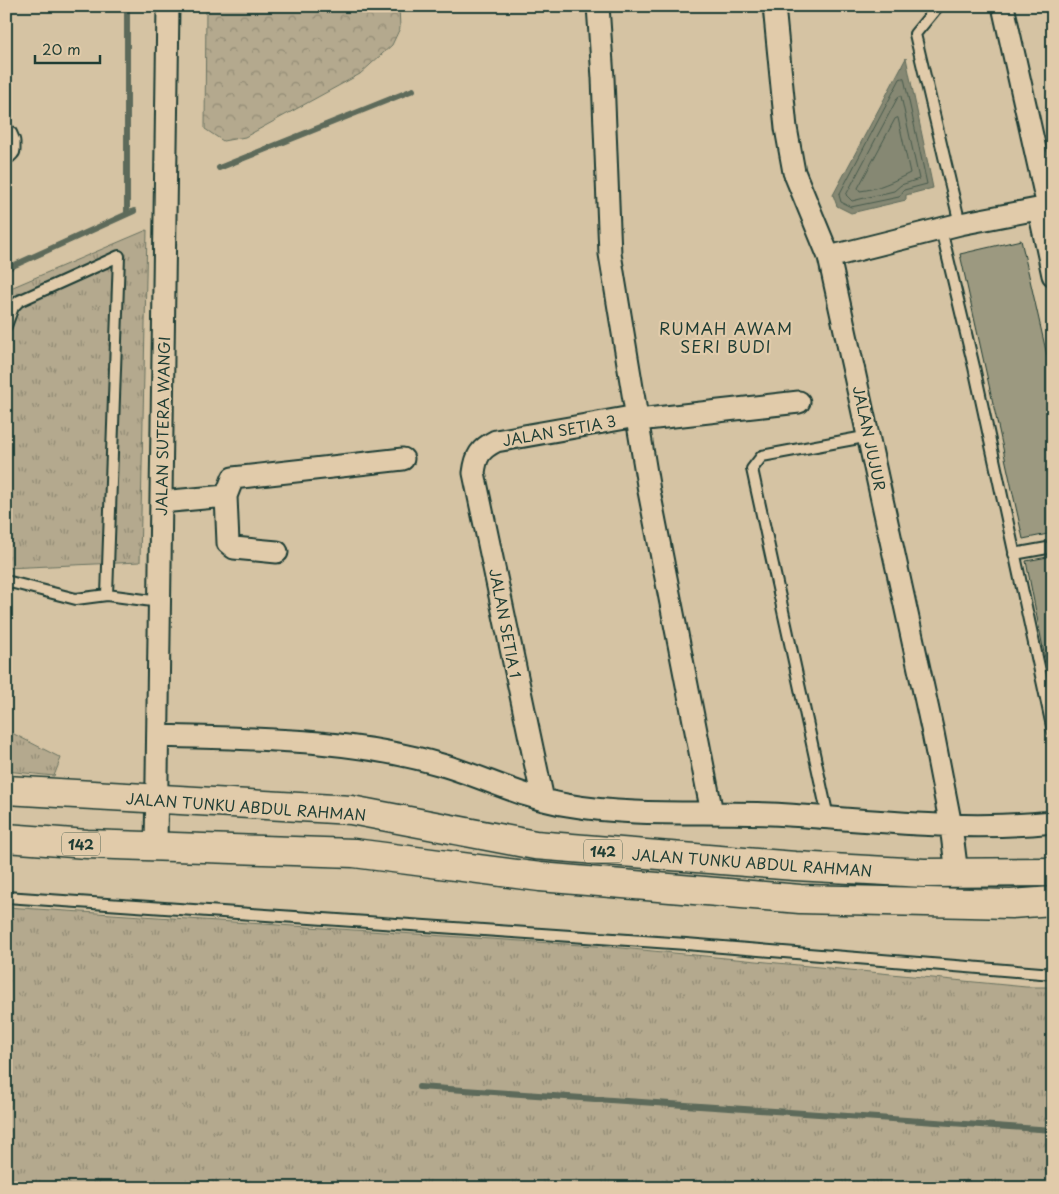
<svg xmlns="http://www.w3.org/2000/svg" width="1059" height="1194" viewBox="0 0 1059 1194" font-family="'Playpen Sans',sans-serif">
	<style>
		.grass { fill: url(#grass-tufts); stroke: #6a7361 }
		.forest { fill: url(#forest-crowns); stroke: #6a7361 }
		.water { fill: #868873; stroke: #5d6a5a }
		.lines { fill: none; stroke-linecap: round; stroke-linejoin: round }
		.shore { stroke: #485b4d; stroke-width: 1 }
		.stream { stroke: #5d6a5a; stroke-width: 6 }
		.building { fill: #9c9980; stroke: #1f3d34 }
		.service-casing { stroke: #1f3d34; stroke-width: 14 }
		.minor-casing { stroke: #1f3d34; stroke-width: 25 }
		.primary-casing { stroke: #1f3d34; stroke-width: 31 }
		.service { stroke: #e1cbaa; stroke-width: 10 }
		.minor { stroke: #e1cbaa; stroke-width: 21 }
		.primary { stroke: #e1cbaa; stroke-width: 28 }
		.labels { text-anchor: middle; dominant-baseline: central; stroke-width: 4.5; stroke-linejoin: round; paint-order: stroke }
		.shield { fill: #e1cbaa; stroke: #596857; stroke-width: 1 }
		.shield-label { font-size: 14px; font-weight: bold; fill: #1f3d34 }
		.street-label { font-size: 15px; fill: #1f3d34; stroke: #e1cbaa }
		.neighbourhood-label { font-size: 16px; letter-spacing: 1px; fill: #1f3d34; stroke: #e1cbaa }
	</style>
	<defs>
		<pattern id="grass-tufts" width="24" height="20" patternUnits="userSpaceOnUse" patternTransform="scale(1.25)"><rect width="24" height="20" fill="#b4a98e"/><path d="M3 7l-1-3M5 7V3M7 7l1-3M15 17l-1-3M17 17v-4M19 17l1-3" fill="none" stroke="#928b75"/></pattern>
		<pattern id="forest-crowns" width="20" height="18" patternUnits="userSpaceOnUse" patternTransform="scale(1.25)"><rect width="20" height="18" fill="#b4a98e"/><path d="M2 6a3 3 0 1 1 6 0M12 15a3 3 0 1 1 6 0" fill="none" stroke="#928b75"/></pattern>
	</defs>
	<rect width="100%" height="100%" fill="#d5c3a3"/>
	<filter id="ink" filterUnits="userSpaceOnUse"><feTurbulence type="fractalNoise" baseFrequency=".02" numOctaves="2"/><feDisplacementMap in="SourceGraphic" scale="10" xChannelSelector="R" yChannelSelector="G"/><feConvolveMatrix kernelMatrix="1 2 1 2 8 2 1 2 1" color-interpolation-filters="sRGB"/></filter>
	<g filter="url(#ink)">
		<path class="grass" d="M147,230L140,562L6,568V290Z
			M6,730L61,758L54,776L6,771Z
			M6,907L611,947L1026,987H1053V1188H6Z"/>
		<path class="forest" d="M206,6H399L400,28L392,45L360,74L245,137L223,141L205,129Z"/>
		<path class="water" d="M906,58L933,188L906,195V200L851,213L837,206L833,195Z"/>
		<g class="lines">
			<path class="shore" d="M904,78L927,184L904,190L899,197L851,207L841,202L839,195L900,79Z
				M901,96L919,179L901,185L894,191L852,201L846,195L898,97Z
				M898,118L910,173C894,181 878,189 860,191L858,188L895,119Z"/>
			<path class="stream" d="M127,6V214
				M219,168L413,90
				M6,269L134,211
				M419,1087L1053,1130"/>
		</g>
		<path class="building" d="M1021,240L1053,382V533L1023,539L960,254Z
			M1053,556V699L1026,561Z"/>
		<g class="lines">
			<defs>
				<path id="service" d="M938,6L915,34L960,224
					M941,229L974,367L1053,731
					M6,326L13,307L19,301L119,256L107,595L160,602
					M1014,554L1053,547
					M6,581L76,599L107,595
					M828,817L752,469L762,456L870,436
					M6,897L686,944L1053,974"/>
				<path id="minor" d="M598,6L603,78L610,254L649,491L712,813
					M774,6L786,128L794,172L829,257L933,733L951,826L957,874
					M1003,6L1048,207
					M6,135L9,142V150L6,153
					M1039,210L1053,275
					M829,257L960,224L1053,206
					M638,420L799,402
					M226,496L228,543L234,548L277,552
					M161,502L226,496L233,478L403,459
					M158,736C252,739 351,738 442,765C484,777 523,798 567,805C635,817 703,811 771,814C865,819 959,832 1053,822
					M543,800L474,473C476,456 480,449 496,441L637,416
					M156,846L168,6"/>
				<path id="primary" d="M6,790L351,810L535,845L795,866L924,873L1053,872
					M6,838L87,844L354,853L540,877L800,899L1011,904L1053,901"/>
			</defs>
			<use href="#service" class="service-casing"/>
			<use href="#minor" class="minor-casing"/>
			<use href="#primary" class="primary-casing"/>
			<use href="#service" class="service"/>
			<use href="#minor" class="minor"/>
			<use href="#primary" class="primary"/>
		</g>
	</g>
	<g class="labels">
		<g class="shield">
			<rect x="62" y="832.5" width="38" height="23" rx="4"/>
			<rect x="584" y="839.5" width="38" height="23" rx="4"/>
		</g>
		<g class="shield-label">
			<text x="81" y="844">142</text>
			<text x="603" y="851">142</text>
		</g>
		<g class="street-label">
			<text transform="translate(162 426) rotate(-89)">JALAN SUTERA WANGI</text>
			<text transform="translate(559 430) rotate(-10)">JALAN SETIA 3</text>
			<text transform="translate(870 438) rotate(78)">JALAN JUJUR</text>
			<text transform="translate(506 623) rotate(79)">JALAN SETIA 1</text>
			<text transform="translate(246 806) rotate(4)">JALAN TUNKU ABDUL RAHMAN</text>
			<text transform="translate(752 862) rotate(4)">JALAN TUNKU ABDUL RAHMAN</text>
		</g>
		<g class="neighbourhood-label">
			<text x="726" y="328">RUMAH AWAM<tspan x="726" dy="18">SERI BUDI</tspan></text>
		</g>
	</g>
	<rect width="1059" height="1194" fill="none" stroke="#e1cbaa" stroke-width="25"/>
	<rect x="12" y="12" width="1034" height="1169" fill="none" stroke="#1f3d34" stroke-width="2" filter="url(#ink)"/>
	<path d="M35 55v8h65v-8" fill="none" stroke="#1f3d34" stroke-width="2.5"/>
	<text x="42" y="55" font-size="15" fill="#1f3d34" stroke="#e1cbaa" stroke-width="4" paint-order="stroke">20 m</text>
</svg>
